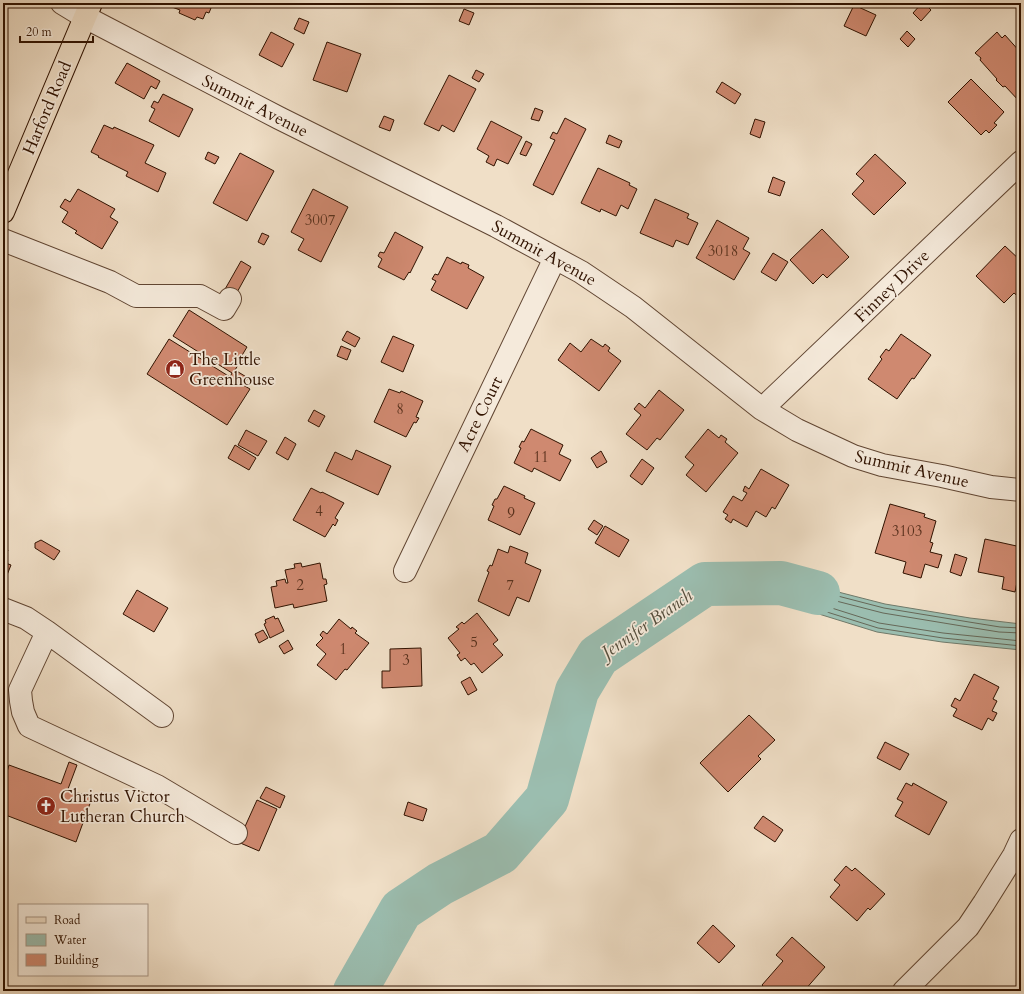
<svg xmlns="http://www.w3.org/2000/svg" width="1024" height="994" viewBox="0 0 1024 994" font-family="Cardo,serif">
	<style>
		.water { fill: #9bbdaf; stroke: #707969 }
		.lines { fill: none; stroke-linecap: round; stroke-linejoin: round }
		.shore { stroke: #666858; stroke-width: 1 }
		.river { stroke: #9bbdaf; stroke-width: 44 }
		.building { fill: #cf8970; stroke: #301200 }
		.minor-casing { stroke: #604532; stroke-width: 24 }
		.major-casing { stroke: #301200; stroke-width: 24 }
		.minor { stroke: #f5eadb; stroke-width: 22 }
		.major { stroke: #f0dfc7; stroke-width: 22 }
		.labels { text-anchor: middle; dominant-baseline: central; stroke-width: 3.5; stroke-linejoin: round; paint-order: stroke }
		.number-label { font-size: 15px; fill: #58301c }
		.street-label { font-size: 17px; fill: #301200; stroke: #f5eadb }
		.poi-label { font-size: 17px; fill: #301200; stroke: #f5eadb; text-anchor: start }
		.water-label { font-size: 18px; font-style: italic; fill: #554e3d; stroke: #f5eadb }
	</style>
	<rect width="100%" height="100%" fill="#f0dfc7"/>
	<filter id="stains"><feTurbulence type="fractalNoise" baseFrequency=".005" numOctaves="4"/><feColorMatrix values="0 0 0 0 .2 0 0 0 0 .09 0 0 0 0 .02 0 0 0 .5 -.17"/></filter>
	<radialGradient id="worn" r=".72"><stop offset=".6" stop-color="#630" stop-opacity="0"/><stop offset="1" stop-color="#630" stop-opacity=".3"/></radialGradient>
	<path class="water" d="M757,568L793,578L807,584L885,604L970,618L1021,624V650L942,642L877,632L793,606L767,591L755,579L749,569Z"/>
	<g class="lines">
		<path class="shore" d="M1021,628L1000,627L969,622L884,608L807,588L760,573L758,574L769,587L795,602L878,628L943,638L1021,646
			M1021,633L999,632L968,627L883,613L805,593L782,584L780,586V588L797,597L879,623L943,633L1021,641"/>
		<path class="river" d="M355,991L401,910L440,884L500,853L547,799L577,691L598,656L705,584L781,583L818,593"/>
	</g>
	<path class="building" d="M161,3H213L209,13L206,12L203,19L197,17L195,20L179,13L180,10Z
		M922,3H924L931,10L921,21L913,13Z
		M854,5L876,15L866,36L844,26Z
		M464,9L474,13L469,25L459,21Z
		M299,18L309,22L304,34L294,29Z
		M907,31L915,39L908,47L900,39Z
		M271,32L294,44L282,67L259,55Z
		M997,32L1002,38L1005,35L1021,53L1020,102L1005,86L1003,87L996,80L997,79L980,60L981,58L975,53Z
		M327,42L361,54L347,92L313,80Z
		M127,63L160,81L156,89L151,86L144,99L115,83Z
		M476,70L484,74L479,82L472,78Z
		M449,75L476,89L454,132L442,125L439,131L424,124Z
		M971,79L1004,112L994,123L997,125L989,133L986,130L981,135L948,102Z
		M722,82L741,94L735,104L716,92Z
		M163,94L193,109L179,137L149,121L155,109L151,107L154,101L158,103Z
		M535,108L543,111L539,121L531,119Z
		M384,116L394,120L390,131L379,127Z
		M565,118L586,129L553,195L533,185L555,140L550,138L553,132L557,134Z
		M755,119L765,122L760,138L750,134Z
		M491,121L522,137L508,164L497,159L494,166L486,162L489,156L477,149Z
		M104,125L113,129L114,127L154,145L145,163L166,173L158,192L126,176L128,172L98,157L99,156L91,152Z
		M609,135L622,141L619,148L606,143Z
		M526,141L532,144L526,156L520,154Z
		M208,152L219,157L215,164L205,159Z
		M240,153L274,171L247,221L213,203Z
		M875,154L906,183L874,215L852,194L864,181L856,174Z
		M598,168L630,183L629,185L637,189L628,209L621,205L616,216L601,209L600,212L581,203Z
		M773,177L785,182L780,196L768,192Z
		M78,189L115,209L110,217L118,222L102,249L75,233L77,231L62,222L68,212L60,207L65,199L70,202Z
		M313,189L348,207L321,262L298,250L304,239L291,232Z
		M655,199L689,214L687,218L698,223L688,245L676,240L673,247L640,233Z
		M717,220L749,238L743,249L750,253L734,280L696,258Z
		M822,229L849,257L827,278L823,274L813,284L790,260Z
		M395,232L423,247L410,273L409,272L404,280L378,267L382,259L378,256L380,252L384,253Z
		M262,233L269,236L264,245L258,242Z
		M1005,246L1021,261V299L1014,293L1004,303L976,276Z
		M773,253L788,262L776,281L761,272Z
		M447,257L461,264L462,262L469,265L468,268L484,277L467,309L431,290L436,281L432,279L435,274L438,275Z
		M241,261L251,267L235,296L224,291Z
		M189,310L247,347L241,357L246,360L243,364L240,362L235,370L248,378L243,385L250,389L227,425L147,374L169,339L230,377L232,373L173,336Z
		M347,331L360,338L355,347L342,340Z
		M901,334L931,355L914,379L912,378L897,399L868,379L882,359L880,357L886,349L889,351Z
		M393,336L414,345L403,372L381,362Z
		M591,339L603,347L605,344L610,348L608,351L621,361L599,391L558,360L570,343L581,352Z
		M341,346L351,350L347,360L337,356Z
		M389,389L400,393L401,391L423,401L416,417L419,418L416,423L414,422L406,437L374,422Z
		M659,390L684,410L660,440L657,438L647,450L626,434L641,415L634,409L639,403L645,408Z
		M314,410L325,416L319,427L308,421Z
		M531,429L563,445L559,454L571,460L560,481L534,468L532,472L514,463L521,448L519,447L522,441L524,442Z
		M708,429L719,438L721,435L727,439L725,442L738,453L706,492L686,475L694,465L685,457Z
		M246,430L267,441L258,456L238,445Z
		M285,437L296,444L288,460L276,453Z
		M235,445L256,458L249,470L228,458Z
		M356,450L391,466L378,495L326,471L335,452L352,460Z
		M601,451L607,462L597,468L591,458Z
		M642,459L654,468L642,485L630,476Z
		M761,469L789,485L775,509L772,507L766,517L756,511L747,527L733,519L731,523L725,519L728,515L723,512L733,496L742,501L747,493L743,491L745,486L749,489Z
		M504,486L525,496L524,498L535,503L520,535L488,520L494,506L492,505L495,499H497Z
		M311,488L321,493L322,492L344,503L335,518L338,520L335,526L333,524L325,537L293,520Z
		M890,504L925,514L924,517L936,521L930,542L933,543L930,552L942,555L938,568L925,564L921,578L903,573L906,562L875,553Z
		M594,520L603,526L597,535L588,529Z
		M605,526L629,540L619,557L595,543Z
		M985,539L1021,547V562L1015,592L1002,589L1004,577L978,572Z
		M41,540L60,551L54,560L35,548V543Z
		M510,546L528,553L525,563L541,570L529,602L517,597L509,616L478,601L489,572L487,571L490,565L492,566L498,549L508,553Z
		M3,548L8,550L3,562L11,565L3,585Z
		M955,554L967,558L961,576L950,572Z
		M301,563L302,567L320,563L323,579H326L327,584L324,585L327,601L294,608L293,604L275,608L271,587L277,586L276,581L285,579L286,583H288L285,570L295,568L294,564Z
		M137,590L168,608L154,632L123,614Z
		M477,613L498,640L493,644L503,655L482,673L474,663L471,665L465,658L461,661L457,655L460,653L448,638L459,629L456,627L462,622L464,624Z
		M274,616L275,619L278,618L284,631L270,638L264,624L266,623L265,620Z
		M339,619L351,629L352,627L357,631L355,633L369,643L347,670L345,669L336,680L317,665L326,654L316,645L323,638L320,635L323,631L327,634Z
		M263,630L268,638L259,643L255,634Z
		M288,640L293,649L284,654L279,646Z
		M421,648L422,686L382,688V671H390V649Z
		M974,674L999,687L993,699L997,701L992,711L997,713L993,721L988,718L982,730L953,716L957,709L951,706L955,698L960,701Z
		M470,677L477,690L468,695L461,682Z
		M749,715L775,740L758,756L761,759L728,792L700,763Z
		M885,742L909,754L900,770L877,758Z
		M69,762L77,765L68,789L92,798L76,842L3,814V771L7,772L9,765L61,784Z
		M906,783L912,786L913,783L947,802L929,835L895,816L903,802L897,799Z
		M266,787L285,796L280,808L260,798Z
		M257,800L277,809L259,851L238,842Z
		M408,802L427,809L423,821L404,815Z
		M763,816L783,830L775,842L754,828Z
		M846,866L852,871L855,868L885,894L870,910L868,908L857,921L830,897L840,885L834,880Z
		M713,925L735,946L719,963L697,943Z
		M792,937L825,967L804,991H768L762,985L783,961L776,955Z"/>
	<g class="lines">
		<defs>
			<path id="minor" d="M62,3L85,17L279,118L496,226L581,272L633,307L762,409L797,430L853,456L882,465L942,476L991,487L1021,490
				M3,240L110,282L136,296H200L224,309L230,299
				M762,409L1021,162
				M405,571L555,258
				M3,609L26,618L47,632L162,716
				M47,632L20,690L21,701L23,712L29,726L157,786L236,833
				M904,991L968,927L984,903L1014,855L1021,840"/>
			<path id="major" d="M3,212L91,3"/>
		</defs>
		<use href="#minor" class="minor-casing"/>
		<use href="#major" class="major-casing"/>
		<use href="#minor" class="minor"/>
		<use href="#major" class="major"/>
	</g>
	<defs>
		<symbol id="shop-disc" viewBox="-11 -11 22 22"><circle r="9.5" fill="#8f2418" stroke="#f5eadb"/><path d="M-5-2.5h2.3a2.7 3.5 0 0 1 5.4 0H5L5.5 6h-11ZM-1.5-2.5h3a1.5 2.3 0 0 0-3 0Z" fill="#fff"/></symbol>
		<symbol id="church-disc" viewBox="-11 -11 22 22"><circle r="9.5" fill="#8f2418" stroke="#f5eadb"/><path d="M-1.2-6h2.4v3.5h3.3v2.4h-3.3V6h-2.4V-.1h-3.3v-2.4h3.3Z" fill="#fff"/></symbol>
	</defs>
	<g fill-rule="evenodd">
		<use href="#shop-disc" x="164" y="358" width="22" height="22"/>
		<use href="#church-disc" x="35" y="795" width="22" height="22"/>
	</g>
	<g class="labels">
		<g class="number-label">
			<text x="320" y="220">3007</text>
			<text x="723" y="251">3018</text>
			<text x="400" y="409">8</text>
			<text x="541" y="457">11</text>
			<text x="319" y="511">4</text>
			<text x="511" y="513">9</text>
			<text x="907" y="531">3103</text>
			<text x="300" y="585">2</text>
			<text x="510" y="585">7</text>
			<text x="474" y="642">5</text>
			<text x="343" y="649">1</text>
			<text x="406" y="660">3</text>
		</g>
		<g class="street-label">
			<text transform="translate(255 106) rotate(27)">Summit Avenue</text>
			<text transform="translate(47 108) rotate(-67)">Harford Road</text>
			<text transform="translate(544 253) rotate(29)">Summit Avenue</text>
			<text transform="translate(892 286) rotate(-44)">Finney Drive</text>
			<text transform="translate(480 414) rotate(-64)">Acre Court</text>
			<text transform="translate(912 469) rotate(13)">Summit Avenue</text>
		</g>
		<g class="poi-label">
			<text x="189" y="359">The Little<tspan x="189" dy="20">Greenhouse</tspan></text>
			<text x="60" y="796">Christus Victor<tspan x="60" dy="20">Lutheran Church</tspan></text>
		</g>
		<g class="water-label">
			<text transform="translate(647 624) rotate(-35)">Jennifer Branch</text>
		</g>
	</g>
	<rect width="1024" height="994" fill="none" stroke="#f0dfc7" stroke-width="16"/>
	<rect x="4" y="4" width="1016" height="986" fill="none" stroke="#301200" stroke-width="2"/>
	<rect x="8" y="8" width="1008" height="978" fill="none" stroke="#301200"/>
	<rect x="18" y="904" width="130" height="72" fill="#f5eadb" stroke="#a69483"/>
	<rect x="26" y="917" width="20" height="6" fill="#f0dfc7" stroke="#a69483"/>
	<text x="54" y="924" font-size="12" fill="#301200">Road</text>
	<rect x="26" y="934" width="20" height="12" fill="#9bbdaf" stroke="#a69483"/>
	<text x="54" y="944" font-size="12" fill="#301200">Water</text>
	<rect x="26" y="954" width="20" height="12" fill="#cf8970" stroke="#a69483"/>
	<text x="54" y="964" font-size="12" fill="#301200">Building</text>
	<path d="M20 36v6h73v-6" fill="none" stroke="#301200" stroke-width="2"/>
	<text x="26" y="36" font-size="12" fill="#301200" stroke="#f5eadb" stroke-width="3" paint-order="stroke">20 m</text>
	<rect width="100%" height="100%" filter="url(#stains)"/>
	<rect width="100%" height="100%" fill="url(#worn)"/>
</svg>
